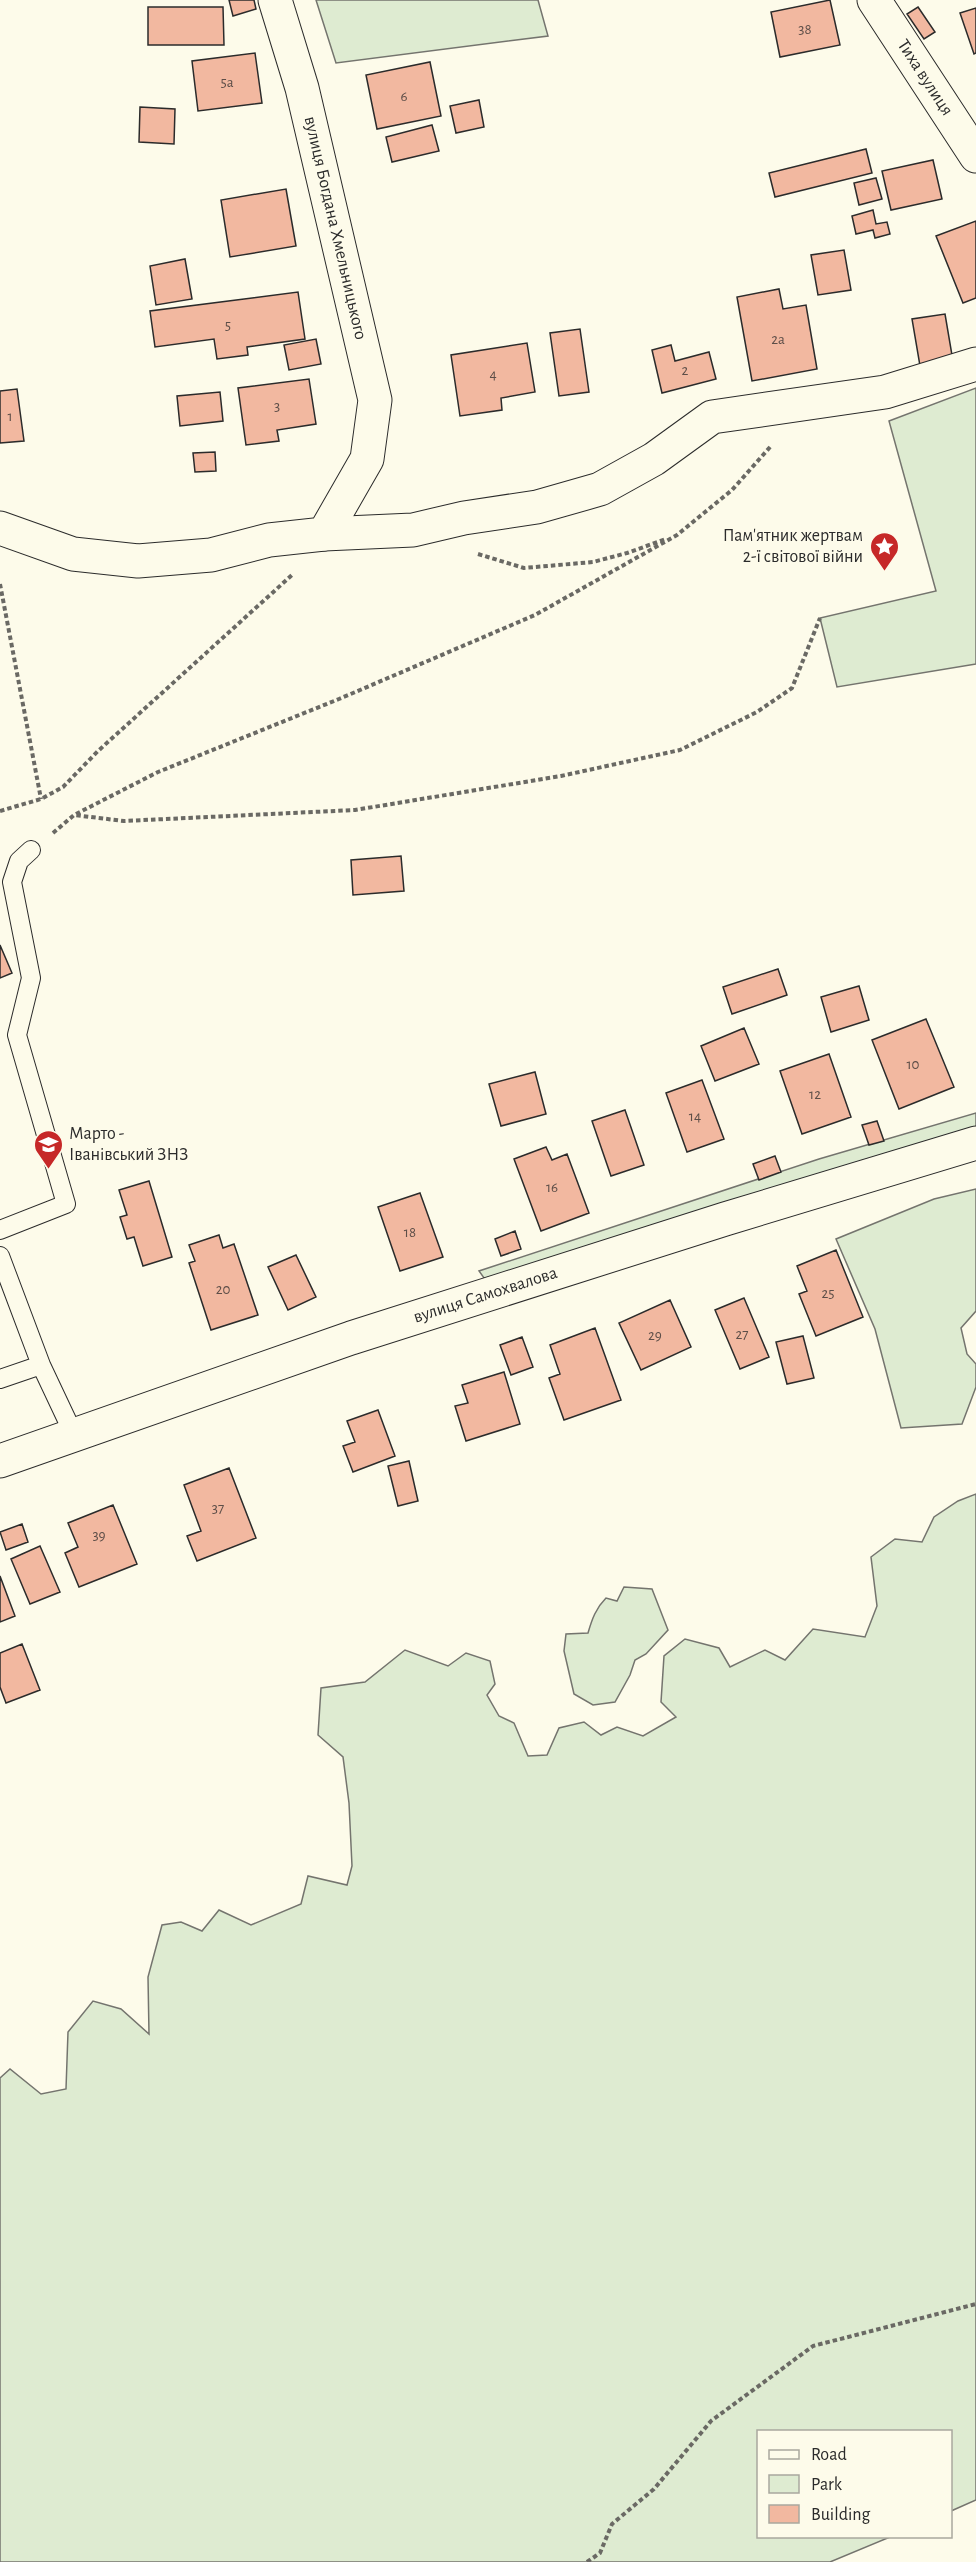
<svg xmlns="http://www.w3.org/2000/svg" width="976" height="2562" viewBox="0 0 976 2562" font-family="'Alegreya Sans',sans-serif">
	<style>
		.green { fill: #deebd1; stroke: #74746e; stroke-width: 1.5 }
		.building { fill: #f2b8a0; stroke: #2b2b2b; stroke-width: 1.5 }
		.lines { fill: none; stroke-linecap: round; stroke-linejoin: round }
		.lane-casing { stroke: #2b2b2b; stroke-width: 20 }
		.street-casing { stroke: #2b2b2b; stroke-width: 35 }
		.path { stroke: #6a6964; stroke-width: 4; stroke-dasharray: 4.5 3; stroke-linecap: butt }
		.lane { stroke: #fdfbea; stroke-width: 18 }
		.street { stroke: #fdfbea; stroke-width: 33 }
		.labels { text-anchor: middle; dominant-baseline: central; stroke-width: 4.5; stroke-linejoin: round; paint-order: stroke }
		.number-label { font-size: 15px; fill: #5d4e48 }
		.street-label { font-size: 18px; fill: #2b2b2b; stroke: #fdfbea }
		.poi-label { font-size: 18px; fill: #2b2b2b; stroke: #fdfbea; text-anchor: end }
	</style>
	<rect width="100%" height="100%" fill="#fdfbea"/>
	<path class="green" d="M316,0H538L548,36L336,63Z
		M976,388V664L837,687L820,618L936,591L889,421Z
		M976,1113V1137L489,1285L479,1271L819,1159Z
		M976,1189V1311L961,1328L967,1354L976,1364V1387L962,1424L901,1428L875,1329L836,1239L934,1199Z
		M976,1494V2500L951,2511L950,2432H758V2536L890,2537L830,2562H0V2078L10,2069L41,2094L66,2089L68,2032L93,2001L121,2009L149,2034L148,1977L162,1925L181,1922L202,1931L219,1910L251,1925L301,1904L308,1876L347,1885L352,1866L349,1803L343,1757L318,1735L321,1688L365,1682L405,1650L448,1666L466,1653L490,1661L495,1684L487,1695L499,1716L514,1723L528,1756L547,1755L559,1728L584,1722L601,1735L617,1727L643,1736L676,1717L661,1702L664,1656L685,1639L719,1648L730,1667L765,1650L785,1660L813,1629L865,1637L877,1606L871,1557L895,1539L922,1542L934,1517L958,1501Z
		M624,1587L652,1589L668,1630L646,1654L635,1660L630,1675L615,1702L593,1705L574,1694L564,1651L566,1634L588,1633C592,1619 596,1608 606,1598L617,1601Z"/>
	<path class="building" d="M229,0H254L256,9L233,16Z
		M830,0L840,45L780,57L771,12Z
		M148,7H223L224,45H148Z
		M918,7L935,32L924,39L907,14Z
		M976,8V53L974,54L960,13Z
		M255,53L262,103L198,111L192,61Z
		M430,62L441,116L377,129L366,75Z
		M479,100L484,127L456,133L450,106Z
		M140,107L175,109L174,144L139,142Z
		M432,125L439,151L392,162L386,137Z
		M866,149L872,173L775,197L769,173Z
		M933,160L942,199L891,210L882,171Z
		M876,178L882,199L859,205L854,183Z
		M286,189L296,246L230,257L221,200Z
		M873,210L876,224L887,222L890,234L875,238L873,230L856,234L852,216Z
		M976,221V298L963,303L936,236Z
		M844,250L851,290L818,295L811,255Z
		M185,259L192,299L156,305L150,266Z
		M779,289L783,309L806,305L817,369L752,381L737,297Z
		M298,292L305,339L247,347L248,355L217,359L214,339L155,347L150,311Z
		M945,314L953,361L920,366L912,319Z
		M580,329L589,392L559,396L550,333Z
		M316,339L321,364L289,370L284,345Z
		M527,343L535,392L501,398L502,410L460,416L451,355Z
		M671,345L675,361L709,352L716,379L662,393L652,350Z
		M309,379L316,424L277,430L279,441L246,445L238,388Z
		M17,389L24,441L0,443V391Z
		M220,392L223,421L180,426L177,396Z
		M215,452L216,471L195,472L193,453Z
		M401,856L404,891L353,895L351,860Z
		M0,945L12,973L0,978Z
		M778,969L787,995L732,1014L723,987Z
		M859,986L869,1020L831,1032L821,997Z
		M926,1019L954,1087L899,1109L872,1040Z
		M744,1028L759,1064L715,1081L701,1046Z
		M829,1054L851,1117L802,1134L780,1071Z
		M535,1072L546,1114L501,1126L489,1084Z
		M702,1080L724,1139L687,1152L666,1093Z
		M625,1110L644,1165L611,1176L592,1121Z
		M877,1121L884,1141L869,1145L862,1125Z
		M546,1147L552,1160L567,1154L589,1213L541,1231L514,1159Z
		M775,1156L781,1172L759,1180L753,1164Z
		M149,1181L172,1257L143,1266L134,1237L127,1239L120,1217L127,1215L119,1190Z
		M420,1193L443,1257L400,1271L378,1207Z
		M515,1231L521,1249L501,1256L495,1239Z
		M219,1235L223,1248L234,1244L258,1315L211,1330L189,1263L195,1261L189,1245Z
		M836,1250L863,1317L816,1336L799,1294L807,1291L797,1266Z
		M296,1255L316,1297L288,1310L268,1267Z
		M744,1298L769,1357L740,1369L715,1310Z
		M670,1300L691,1347L641,1370L619,1323Z
		M595,1328L621,1400L564,1420L549,1378L560,1374L550,1345Z
		M803,1336L814,1378L787,1384L776,1342Z
		M522,1337L533,1367L511,1375L500,1345Z
		M504,1372L520,1424L466,1441L455,1406L468,1403L462,1385Z
		M378,1410L395,1456L353,1472L343,1446L355,1442L347,1421Z
		M409,1461L418,1501L398,1506L388,1466Z
		M229,1468L256,1538L197,1561L187,1536L201,1531L184,1485Z
		M113,1505L137,1564L79,1587L65,1553L78,1547L68,1523Z
		M22,1524L28,1542L6,1550L0,1532Z
		M40,1546L60,1592L30,1604L11,1559Z
		M0,1576L15,1616L0,1622Z
		M22,1644L40,1690L6,1703L0,1687V1653Z"/>
	<g class="lines">
		<defs>
			<path id="lane" d="M0,1230L66,1204L17,1035L31,978L12,882L19,861L31,850
				M0,1256L41,1365L0,1379
				M41,1365L74,1435"/>
			<g id="street">
				<path id="s1" d="M874,0L976,156"/>
				<path d="M0,528L73,554L138,561L211,555L269,540L324,534L367,459L375,400L302,88L275,0"/>
				<path d="M324,534L413,530L464,518L537,507L600,489L654,459L712,417L885,392L976,364"/>
				<path id="s2" d="M0,1461L351,1338L725,1219L976,1143"/>
			</g>
		</defs>
		<use href="#lane" class="lane-casing"/>
		<use href="#street" class="street-casing"/>
		<path class="path" d="M478,554L524,568L593,562L627,553L666,539
			M0,584L41,799
			M0,811L41,799L63,787L98,751L292,575
			M76,814L158,772L339,699L535,615L677,535L732,490L771,446
			M53,833L74,815L124,821L355,810L561,776L680,750L757,712L792,688L820,618
			M587,2562L600,2553L612,2524L654,2489L711,2421L813,2346L976,2304"/>
		<use href="#lane" class="lane"/>
		<use href="#street" class="street"/>
	</g>
	<defs>
		<symbol id="sight-pin" viewBox="-11 -11 22 30"><path d="M0 17L-7.5 6A9.5 9.5 0 1 1 7.5 6Z" fill="#c62828" stroke="#fdfbea"/><path d="M0-6L1.8-2.2L6-1.7L2.9 1.2L3.7 5.4L0 3.3L-3.7 5.4L-2.9 1.2L-6-1.7L-1.8-2.2Z" fill="#fff"/></symbol>
		<symbol id="school-pin" viewBox="-11 -11 22 30"><path d="M0 17L-7.5 6A9.5 9.5 0 1 1 7.5 6Z" fill="#c62828" stroke="#fdfbea"/><path d="M0-5L7-2L0 1L-7-2ZM-4 1L0 2.5L4 1V4Q0 6-4 4Z" fill="#fff"/></symbol>
	</defs>
	<g fill-rule="evenodd">
		<use href="#sight-pin" x="868" y="530" width="33" height="45"/>
		<use href="#school-pin" x="32" y="1128" width="33" height="45"/>
	</g>
	<g class="labels">
		<g class="number-label">
			<text x="805" y="29">38</text>
			<text x="227" y="82">5а</text>
			<text x="404" y="96">6</text>
			<text x="228" y="325">5</text>
			<text x="778" y="339">2а</text>
			<text x="685" y="370">2</text>
			<text x="493" y="374">4</text>
			<text x="277" y="406">3</text>
			<text x="10" y="416">1</text>
			<text x="913" y="1064">10</text>
			<text x="815" y="1094">12</text>
			<text x="695" y="1116">14</text>
			<text x="552" y="1187">16</text>
			<text x="410" y="1232">18</text>
			<text x="223" y="1289">20</text>
			<text x="828" y="1293">25</text>
			<text x="742" y="1334">27</text>
			<text x="655" y="1335">29</text>
			<text x="218" y="1508">37</text>
			<text x="99" y="1535">39</text>
		</g>
		<g class="street-label">
			<text stroke="none"><textPath href="#s1" startOffset="93">Тиха вулиця</textPath></text>
			<text transform="translate(335 228) rotate(77)">вулиця Богдана Хмельницького</text>
			<text stroke="none"><textPath href="#s2" startOffset="513">вулиця Самохвалова</textPath></text>
		</g>
		<g class="poi-label">
			<text x="863" y="536">Пам'ятник жертвам<tspan x="863" dy="21">2-ї світової війни</tspan></text>
			<text x="69" y="1134" text-anchor="start">Марто -<tspan x="69" dy="21">Іванівський ЗНЗ</tspan></text>
		</g>
	</g>
	<rect x="757" y="2430" width="195" height="108" fill="#fdfbea" stroke="#a9a89e" stroke-width="1.5"/>
	<rect x="769" y="2450" width="30" height="9" fill="#fdfbea" stroke="#a9a89e" stroke-width="1.5"/>
	<text x="811" y="2460" font-size="18" fill="#2b2b2b">Road</text>
	<rect x="769" y="2475" width="30" height="18" fill="#deebd1" stroke="#a9a89e" stroke-width="1.5"/>
	<text x="811" y="2490" font-size="18" fill="#2b2b2b">Park</text>
	<rect x="769" y="2505" width="30" height="18" fill="#f2b8a0" stroke="#a9a89e" stroke-width="1.5"/>
	<text x="811" y="2520" font-size="18" fill="#2b2b2b">Building</text>
</svg>
